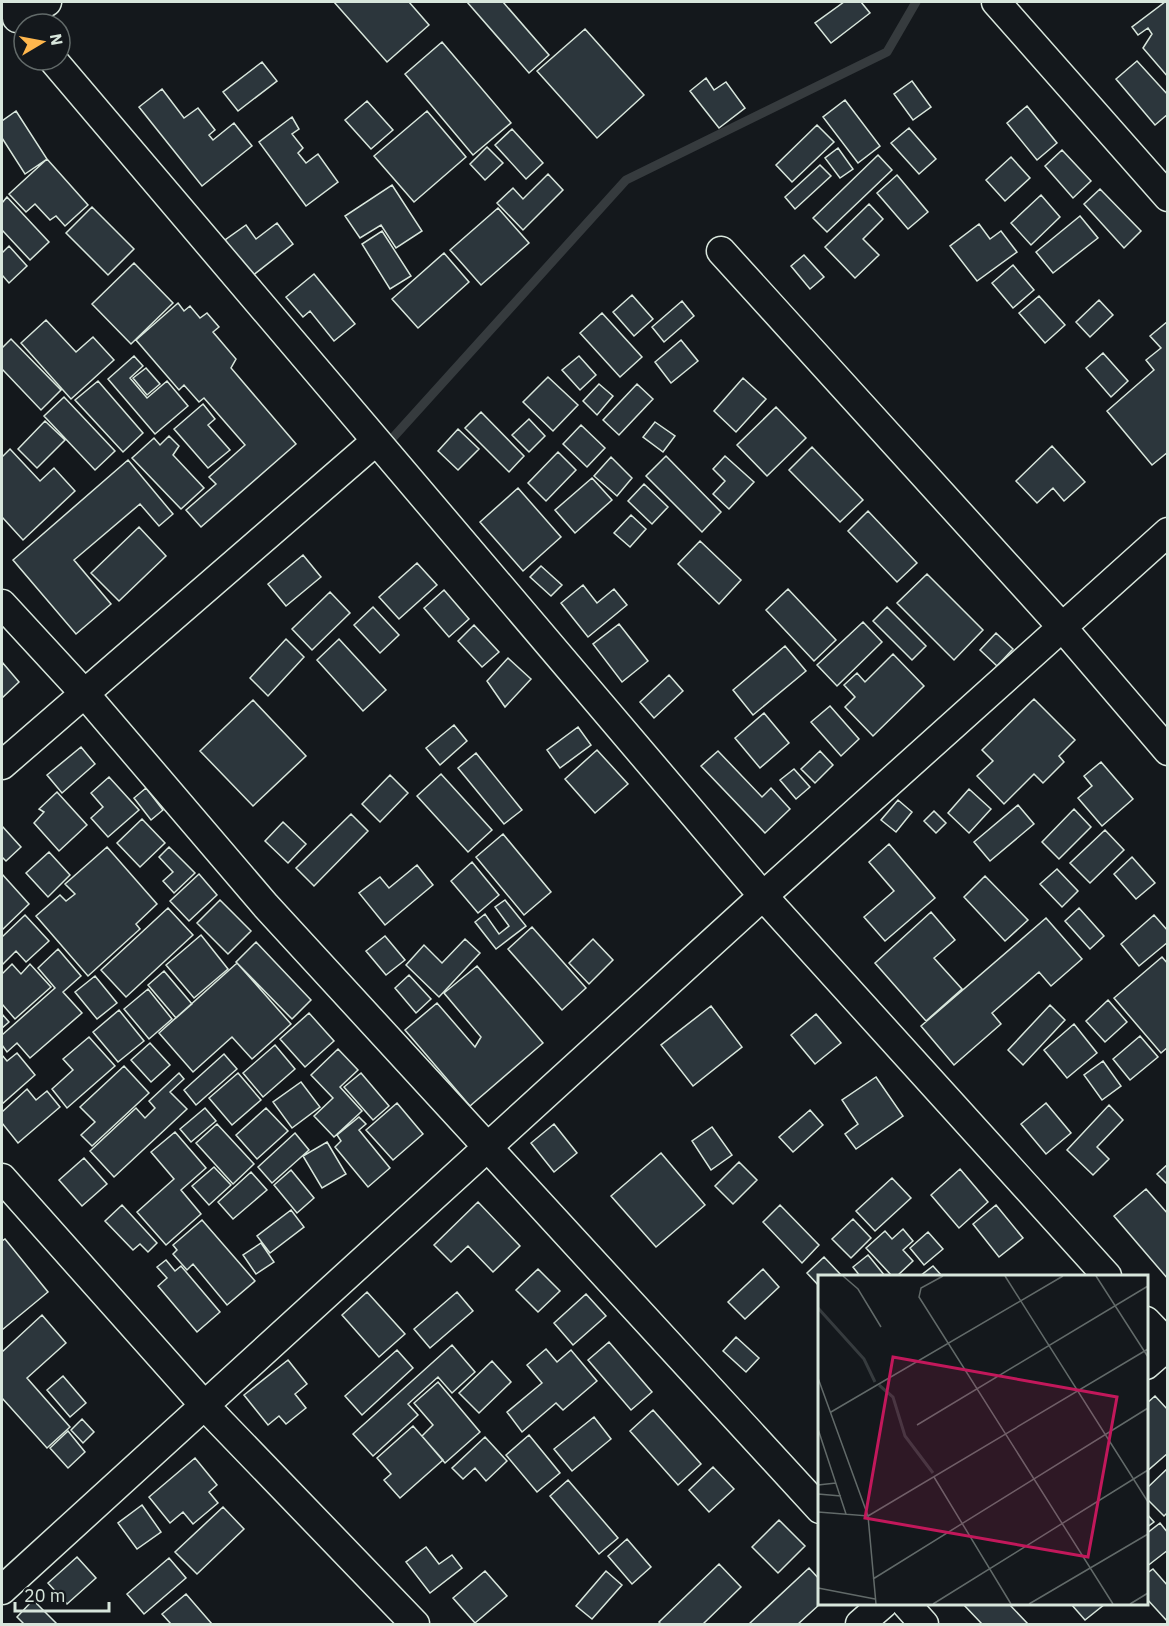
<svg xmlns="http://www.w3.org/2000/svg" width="1169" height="1626" viewBox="0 0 1169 1626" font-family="'IBM Plex Sans',sans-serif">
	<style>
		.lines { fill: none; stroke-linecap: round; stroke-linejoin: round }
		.stream { stroke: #363b3e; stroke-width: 9 }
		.building { fill: #2c363c; stroke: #d8e6dc; stroke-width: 1.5 }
		.street-casing { stroke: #d8e6dc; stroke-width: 31 }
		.street { stroke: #14181c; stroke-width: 28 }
		.inset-river { fill: none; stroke: #363b3e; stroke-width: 3 }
		.inset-road { fill: none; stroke: #626a69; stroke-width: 1.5 }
		.view { fill: #c2185b; fill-opacity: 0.15; stroke: #c2185b; stroke-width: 3 }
		.inset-edge { fill: none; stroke: #d8e6dc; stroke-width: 3 }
	</style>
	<rect width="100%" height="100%" fill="#14181c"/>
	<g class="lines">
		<path class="stream" d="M389,442L626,180L887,52L916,2"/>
	</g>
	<path class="building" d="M334,2H409L429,25L387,62Z
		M467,2H503L549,55L529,73Z
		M844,2H861L870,13L831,43L815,23Z
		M1165,2H1168V77L1143,48L1152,34L1148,28L1138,35L1132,27Z
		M585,29L644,95L597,138L537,71Z
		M442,42L511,123L473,155L405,74Z
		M1137,61L1168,95V114L1155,125L1116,79Z
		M262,62L277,81L238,111L223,92Z
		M706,78L714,90L726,82L745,108L719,128L690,91Z
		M912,81L931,107L913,120L894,94Z
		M162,89L184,118L198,108L215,130L209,135L213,140L234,123L252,146L202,186L139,107Z
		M845,100L880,146L858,163L823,117Z
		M367,101L393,130L371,149L345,120Z
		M1027,106L1057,143L1037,160L1007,123Z
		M16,111L47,159L25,174L2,138V121Z
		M427,111L466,157L414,202L374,156Z
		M292,117L299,129L292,134L303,148L298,153L306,163L318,154L338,182L306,206L259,142Z
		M817,125L834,142L792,182L776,165Z
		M909,128L936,159L919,174L891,143Z
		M512,129L543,163L526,179L495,145Z
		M487,147L503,163L485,180L470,164Z
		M838,148L853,169L840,178L825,158Z
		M1062,150L1091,181L1073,198L1045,166Z
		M878,155L892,170L827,232L813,218Z
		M1011,157L1030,178L1005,201L986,180Z
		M47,159L88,205L65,226L56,216L50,220L35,204L26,212L9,194Z
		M820,165L831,176L795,209L785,197Z
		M548,174L563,190L523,230L497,203L513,188L523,199Z
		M897,175L928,212L908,229L877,193Z
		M392,185L422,231L396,248L381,225L360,238L345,216Z
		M1100,189L1141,231L1124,248L1084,204Z
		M1041,195L1060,217L1031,245L1011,223Z
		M7,197L49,242L30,260L2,230V203Z
		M869,204L883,219L863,239L879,255L855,278L825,247Z
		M92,207L134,249L108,275L66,233Z
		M498,208L529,243L481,285L450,250Z
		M1080,216L1098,238L1053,273L1036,252Z
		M277,223L293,244L252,276L225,240L246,225L256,239Z
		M979,224L990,239L1001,231L1017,252L977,281L950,246Z
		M382,231L411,276L390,289L362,244Z
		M9,246L27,266L9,283L2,275V253Z
		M444,253L469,282L418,328L392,299Z
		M804,255L824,277L810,289L791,266Z
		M134,263L173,303L131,344L92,304Z
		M1013,265L1034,290L1013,308L992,283Z
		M314,274L355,324L334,341L310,311L303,317L286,297Z
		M632,295L653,319L634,336L613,312Z
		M1039,296L1065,325L1045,343L1019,313Z
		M1099,300L1113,315L1090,337L1076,322Z
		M682,301L694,316L664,342L652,327Z
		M178,303L184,311L190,306L200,318L207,313L219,327L213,332L236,359L231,368L296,444L201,527L186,510L216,484L209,477L245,445L204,398L199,402L184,385L179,390L136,340Z
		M602,313L642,357L620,377L580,333Z
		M46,320L76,352L93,337L114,360L71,399L21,343Z
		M1168,321V452L1152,465L1107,411L1154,370L1146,360L1161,348L1150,336Z
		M11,339L61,390L41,410L2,369V348Z
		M681,340L698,361L671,383L655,362Z
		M1103,353L1128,381L1111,397L1086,368Z
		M134,356L143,366L130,378L147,398L167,381L188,406L155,434L108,379Z
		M579,356L596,375L580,390L562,370Z
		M146,368L160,384L147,395L133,378Z
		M548,377L578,405L553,431L523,402Z
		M743,378L766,399L736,432L714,411Z
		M98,381L143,433L123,452L75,400Z
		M599,384L613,396L597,415L583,401Z
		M637,384L653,399L619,435L603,420Z
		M64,397L115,451L95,470L44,416Z
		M203,404L215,419L208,425L230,450L208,468L174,429Z
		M776,407L806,438L767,476L737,445Z
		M481,412L524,456L509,472L465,428Z
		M529,419L545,436L529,452L512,435Z
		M45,421L65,440L37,468L18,449Z
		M655,422L675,436L663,452L643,437Z
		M581,425L605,448L587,467L563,444Z
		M458,429L479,449L458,470L438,451Z
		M169,436L179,446L173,455L204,488L181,509L132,458L154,438L160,445Z
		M1052,446L1085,482L1064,501L1053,488L1037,503L1016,481Z
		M812,447L863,500L840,522L789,470Z
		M10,449L40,481L54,468L75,491L23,540L2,517V457Z
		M558,452L576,470L546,501L528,483Z
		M666,456L721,512L702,532L646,476Z
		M725,456L754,482L729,509L713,494L725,481L713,469Z
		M611,457L632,478L617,496L594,476Z
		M128,460L173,514L159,526L140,504L74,560L111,604L76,634L13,560Z
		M592,478L612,500L575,533L555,510Z
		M644,484L668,507L652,524L628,501Z
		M518,488L561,537L523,571L480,522Z
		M868,511L917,563L897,582L848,531Z
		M631,515L646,529L630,547L614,533Z
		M139,527L166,556L119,601L91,573Z
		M700,541L741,580L719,604L678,564Z
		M303,555L321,577L286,606L268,584Z
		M417,563L437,585L399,619L379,597Z
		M541,566L562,585L551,596L530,577Z
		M927,574L983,630L954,660L897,603Z
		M583,585L597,603L614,589L627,605L588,637L561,603Z
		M788,589L836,640L814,661L766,610Z
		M444,590L469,619L449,637L424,608Z
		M330,592L350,613L312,650L292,629Z
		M373,607L399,635L380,653L354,625Z
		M887,607L926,646L912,660L873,621Z
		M863,622L882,642L837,686L817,665Z
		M619,624L648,661L622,682L593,644Z
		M474,625L499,652L482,667L458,641Z
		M996,633L1013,649L997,666L980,650Z
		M286,639L304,657L268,696L250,678Z
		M339,639L386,690L363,711L317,660Z
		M785,646L806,671L753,715L733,690Z
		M893,654L924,686L873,736L845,707L855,697L844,685L857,673L865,682Z
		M508,658L531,679L505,707L487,681Z
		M2,662L19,682L2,698Z
		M669,675L683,691L654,718L640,702Z
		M1034,699L1075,740L1059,756L1064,762L1043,783L1034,774L1004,804L977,776L993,761L982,750Z
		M253,700L306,756L253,806L200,751Z
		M830,706L859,739L841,756L811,722Z
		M764,713L789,743L760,768L735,738Z
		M454,725L467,741L440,765L426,748Z
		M578,727L591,745L560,768L547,750Z
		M81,747L95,764L62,793L47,775Z
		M597,750L628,784L595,813L565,779Z
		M718,751L762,797L771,788L790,809L765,833L701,766Z
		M820,751L833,765L815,783L801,769Z
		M476,753L522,810L504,824L458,768Z
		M1101,762L1133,799L1102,826L1078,798L1092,786L1084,776Z
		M794,769L810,787L796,799L780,780Z
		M441,774L492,830L468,852L417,796Z
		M390,775L408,793L380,822L362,804Z
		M109,777L139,810L108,837L91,818L103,807L91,793Z
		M146,788L163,810L151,820L134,798Z
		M969,789L991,809L969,833L948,813Z
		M57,792L87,825L59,851L34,823L44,812L39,809Z
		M898,800L912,812L896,832L881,820Z
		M1018,805L1034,824L990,861L974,842Z
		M1074,809L1091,827L1059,859L1042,842Z
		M934,811L946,823L936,833L924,821Z
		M351,814L368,831L314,886L296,868Z
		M142,819L165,843L140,867L117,843Z
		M283,822L306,844L288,863L265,841Z
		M2,826L21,847L6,861L2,857Z
		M1105,830L1124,850L1090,883L1070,863Z
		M503,834L551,892L524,915L476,857Z
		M889,844L935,898L885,941L864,917L894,891L869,862Z
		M107,847L157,904L136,924L140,929L88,976L36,916L60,895L66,901L75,894L65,884Z
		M169,847L195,873L174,893L163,881L173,872L159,857Z
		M49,852L70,875L48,897L26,873Z
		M1132,857L1155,883L1136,899L1114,874Z
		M472,862L499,895L478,913L451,881Z
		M417,865L433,885L385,925L359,893L380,877L389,888Z
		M1057,869L1078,891L1062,907L1040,884Z
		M2,874L29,904L2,930Z
		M199,874L217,895L189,921L170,901Z
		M985,876L1028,920L1005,941L964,897Z
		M220,900L251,931L228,954L197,923Z
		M505,900L526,926L496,949L475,922L485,914L499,934L509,926L495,907Z
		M168,908L193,935L126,997L101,970Z
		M1079,908L1104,936L1090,949L1065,921Z
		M931,912L955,940L934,958L962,989L926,1021L875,963Z
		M25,915L49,941L26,962L16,951L2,965V937Z
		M1154,915L1168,931V942L1139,966L1121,944Z
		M1046,918L1082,959L1051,986L1039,972L992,1013L1001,1024L954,1065L921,1026Z
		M532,927L586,988L562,1010L508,949Z
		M201,935L228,969L194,998L166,965Z
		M385,936L405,960L386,975L366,951Z
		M465,939L480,953L439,997L406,965L424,945L442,963Z
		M593,939L613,960L589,984L569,963Z
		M256,942L311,1000L292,1019L236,962Z
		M58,949L81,976L63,992L82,1013L30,1058L17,1043L7,1052L2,1045V1035L55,988L38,968Z
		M1162,957L1168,964V1047L1161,1053L1114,998Z
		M237,963L291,1024L252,1059L232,1037L193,1072L159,1033Z
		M12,964L21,974L30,964L51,987L15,1019L2,1004V974Z
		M477,966L543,1043L470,1106L405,1030L437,1003L475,1047L481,1037L444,993Z
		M164,971L192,1004L176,1018L148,985Z
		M409,975L431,999L416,1013L395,988Z
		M95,976L117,1003L97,1019L75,992Z
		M148,989L172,1019L149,1039L124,1009Z
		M1108,1000L1127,1022L1105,1042L1086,1021Z
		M1050,1005L1065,1020L1023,1065L1008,1050Z
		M711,1006L742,1047L693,1086L661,1045Z
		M119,1010L144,1041L118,1062L93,1032Z
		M309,1013L334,1041L305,1067L280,1039Z
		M2,1014L9,1022L2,1028Z
		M816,1014L841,1043L815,1064L791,1035Z
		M1074,1024L1097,1053L1067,1078L1044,1050Z
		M1140,1036L1158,1057L1130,1080L1113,1059Z
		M89,1037L115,1066L67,1108L52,1089L73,1070L63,1059Z
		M150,1043L170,1065L151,1082L131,1060Z
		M275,1045L295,1069L263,1097L243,1073Z
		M338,1049L358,1070L340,1087L362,1111L334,1137L314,1116L333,1098L311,1075Z
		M17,1053L35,1075L2,1104V1055L7,1061Z
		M224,1054L237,1069L196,1105L184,1090Z
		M1103,1061L1121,1086L1102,1100L1084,1075Z
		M124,1066L149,1093L92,1146L81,1135L95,1122L80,1107Z
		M179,1073L184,1079L170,1092L187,1109L114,1177L90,1151L136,1108L145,1118L155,1108L149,1101Z
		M238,1073L261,1100L232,1125L209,1098Z
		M361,1073L389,1106L373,1120L344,1087Z
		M876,1077L903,1116L856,1149L845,1134L858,1124L842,1100Z
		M301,1082L320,1107L292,1128L273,1102Z
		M27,1089L36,1100L47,1091L60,1107L18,1143L2,1123V1112Z
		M397,1103L423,1134L393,1160L366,1130Z
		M1046,1103L1071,1133L1046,1154L1021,1124Z
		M1109,1105L1123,1120L1097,1147L1109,1159L1093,1175L1067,1150Z
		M205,1108L216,1121L191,1142L180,1129Z
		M266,1108L288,1131L257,1159L236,1135Z
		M810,1110L823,1125L793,1152L779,1137Z
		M359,1117L366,1124L359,1130L390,1168L368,1187L335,1147L341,1141L337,1135Z
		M217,1124L254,1164L233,1184L196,1143Z
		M554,1124L577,1153L554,1172L531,1143Z
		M712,1127L732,1155L711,1170L692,1141Z
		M175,1132L206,1168L181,1190L201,1214L166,1245L137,1212L174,1179L151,1152Z
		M295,1133L309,1150L272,1183L258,1167Z
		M327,1142L346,1174L322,1188L303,1156Z
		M661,1153L705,1205L656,1247L611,1196Z
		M84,1158L107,1184L82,1206L59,1180Z
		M739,1162L757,1180L733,1204L715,1186Z
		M1168,1164V1185L1157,1174Z
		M214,1167L231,1185L209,1205L192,1186Z
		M960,1169L988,1202L959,1228L931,1195Z
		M291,1170L314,1198L297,1213L274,1185Z
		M251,1172L267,1190L233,1219L218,1202Z
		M892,1178L911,1198L875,1231L856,1211Z
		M1146,1189L1168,1214V1279L1114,1216Z
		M478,1202L520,1246L493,1272L468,1246L451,1262L434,1245Z
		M122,1205L157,1243L148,1252L140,1244L133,1250L105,1221Z
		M780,1205L819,1245L802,1263L763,1222Z
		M996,1205L1023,1238L999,1257L973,1224Z
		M291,1210L304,1227L270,1253L257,1236Z
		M853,1219L871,1238L851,1258L832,1239Z
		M202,1220L255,1281L227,1305L193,1264L187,1270L173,1254L177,1250L173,1245Z
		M903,1229L913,1241L903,1250L913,1261L897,1276H892L866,1248L885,1231L892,1239Z
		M928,1232L943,1249L924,1265L910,1248Z
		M5,1239L48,1292L2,1330V1241Z
		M261,1243L274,1262L256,1274L243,1255Z
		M868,1255L885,1276H860L853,1267Z
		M824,1257L842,1276H820V1287L807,1273Z
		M166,1260L175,1271L181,1266L220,1312L197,1332L158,1286L167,1278L157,1267Z
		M933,1266L942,1276H920Z
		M538,1269L560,1291L538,1312L516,1290Z
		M763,1269L779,1287L745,1319L728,1302Z
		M367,1292L405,1334L379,1357L342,1315Z
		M457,1292L473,1311L430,1348L414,1329Z
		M586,1294L606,1316L573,1345L554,1323Z
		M42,1315L66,1343L27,1378L70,1427L47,1448L2,1398V1352Z
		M736,1337L759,1358L746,1372L723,1351Z
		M609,1342L652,1392L631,1410L588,1360Z
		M452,1345L475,1372L452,1393L438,1377L408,1404L418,1415L373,1456L353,1434Z
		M546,1349L557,1362L571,1350L597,1381L563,1410L556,1403L522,1432L507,1412L542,1383L527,1365Z
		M397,1350L413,1368L362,1415L345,1396Z
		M288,1360L307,1384L295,1394L306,1408L286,1424L279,1416L268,1425L244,1395Z
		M492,1361L511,1382L479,1413L459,1393Z
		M63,1376L86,1403L70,1417L47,1390Z
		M438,1382L480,1432L445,1463L422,1436L433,1425L414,1403Z
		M1155,1396L1168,1410V1453L1146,1472V1404Z
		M653,1410L701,1464L678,1485L630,1431Z
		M594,1417L611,1439L572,1471L554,1449Z
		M82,1419L94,1432L83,1443L71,1430Z
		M413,1426L443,1460L400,1498L384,1480L391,1474L377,1458Z
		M68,1431L85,1452L68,1468L50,1448Z
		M529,1435L560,1473L537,1492L506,1455Z
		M485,1437L507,1461L486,1481L475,1468L463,1479L452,1468Z
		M195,1458L217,1485L209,1492L218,1503L193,1524L183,1512L170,1523L149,1497Z
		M713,1467L734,1489L709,1512L689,1490Z
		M1168,1468V1512L1164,1516L1146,1498V1489Z
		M568,1480L618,1538L599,1554L550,1496Z
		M142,1505L161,1532L137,1549L118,1523Z
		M223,1507L244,1529L197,1574L175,1552Z
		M1146,1513L1154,1522L1146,1528Z
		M779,1520L805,1546L778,1573L752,1547Z
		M1160,1523L1168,1533V1550L1146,1567V1534Z
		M627,1539L651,1567L632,1584L608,1556Z
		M426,1547L439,1564L452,1555L462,1568L430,1593L406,1562Z
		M77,1557L96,1578L67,1604L48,1583Z
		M169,1558L186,1578L144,1614L127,1594Z
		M719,1564L741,1587L703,1624H661L659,1622Z
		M809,1568L820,1580V1604L798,1624H749Z
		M1153,1569L1168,1586V1622L1146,1598V1574Z
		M485,1571L507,1596L475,1623L453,1598Z
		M606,1571L622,1585L592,1619L576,1606Z
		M186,1594L212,1624H171L162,1614Z
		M33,1600L57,1624H24L17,1617Z
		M963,1604H1009L1028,1624H982Z
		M1071,1604H1105L1085,1620Z"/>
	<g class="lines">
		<defs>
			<path id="street" d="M16,2L17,18L47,2
				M996,2L1168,197
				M53,60L763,896L1107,1276
				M721,251L1062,627L1168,751
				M2,604L85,694L266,906L820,1509
				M2,765L376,441
				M2,1178L204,1405L415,1624
				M1146,1321L1168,1344
				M1146,1365L1168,1346
				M2,1590L763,896L1168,532
				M906,1604L924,1624
				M860,1624L883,1604"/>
		</defs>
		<use href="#street" class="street-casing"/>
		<use href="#street" class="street"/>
	</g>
	<g transform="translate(818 1275)">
		<rect width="330" height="330" fill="#14181c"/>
		<path class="inset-river" d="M0,33L46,84L57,107M61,110L75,122L87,161L115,198"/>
		<path class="inset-road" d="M25,1L40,14L63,52M125,1L103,13L101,22L295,329M187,1L330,227M278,1L330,82M0,103L50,241L0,237M13,137L245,1M99,150L330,11M0,154L28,239M116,202L193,329M0,210L18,208M0,219L23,221M55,304L330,133M0,313L57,324M58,329L50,241L330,74M115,329L330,195M211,329L330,259M312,329L330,318"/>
		<path class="view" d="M75,82L299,122L270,282L47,243Z"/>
		<rect width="330" height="330" class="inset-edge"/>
	</g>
	<rect width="1169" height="1626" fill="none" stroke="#d8e6dc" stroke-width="6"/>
	<g transform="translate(42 42) rotate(80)"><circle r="28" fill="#14181c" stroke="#626a69" stroke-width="1.5"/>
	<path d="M0-4.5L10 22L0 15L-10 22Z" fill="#ffb74d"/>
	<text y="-9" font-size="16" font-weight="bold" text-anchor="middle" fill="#d8e6dc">N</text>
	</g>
	<path d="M15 1602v9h94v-9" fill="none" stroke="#d8e6dc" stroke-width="3"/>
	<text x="24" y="1602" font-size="18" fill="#d8e6dc" stroke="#14181c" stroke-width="4.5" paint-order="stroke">20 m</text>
</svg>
